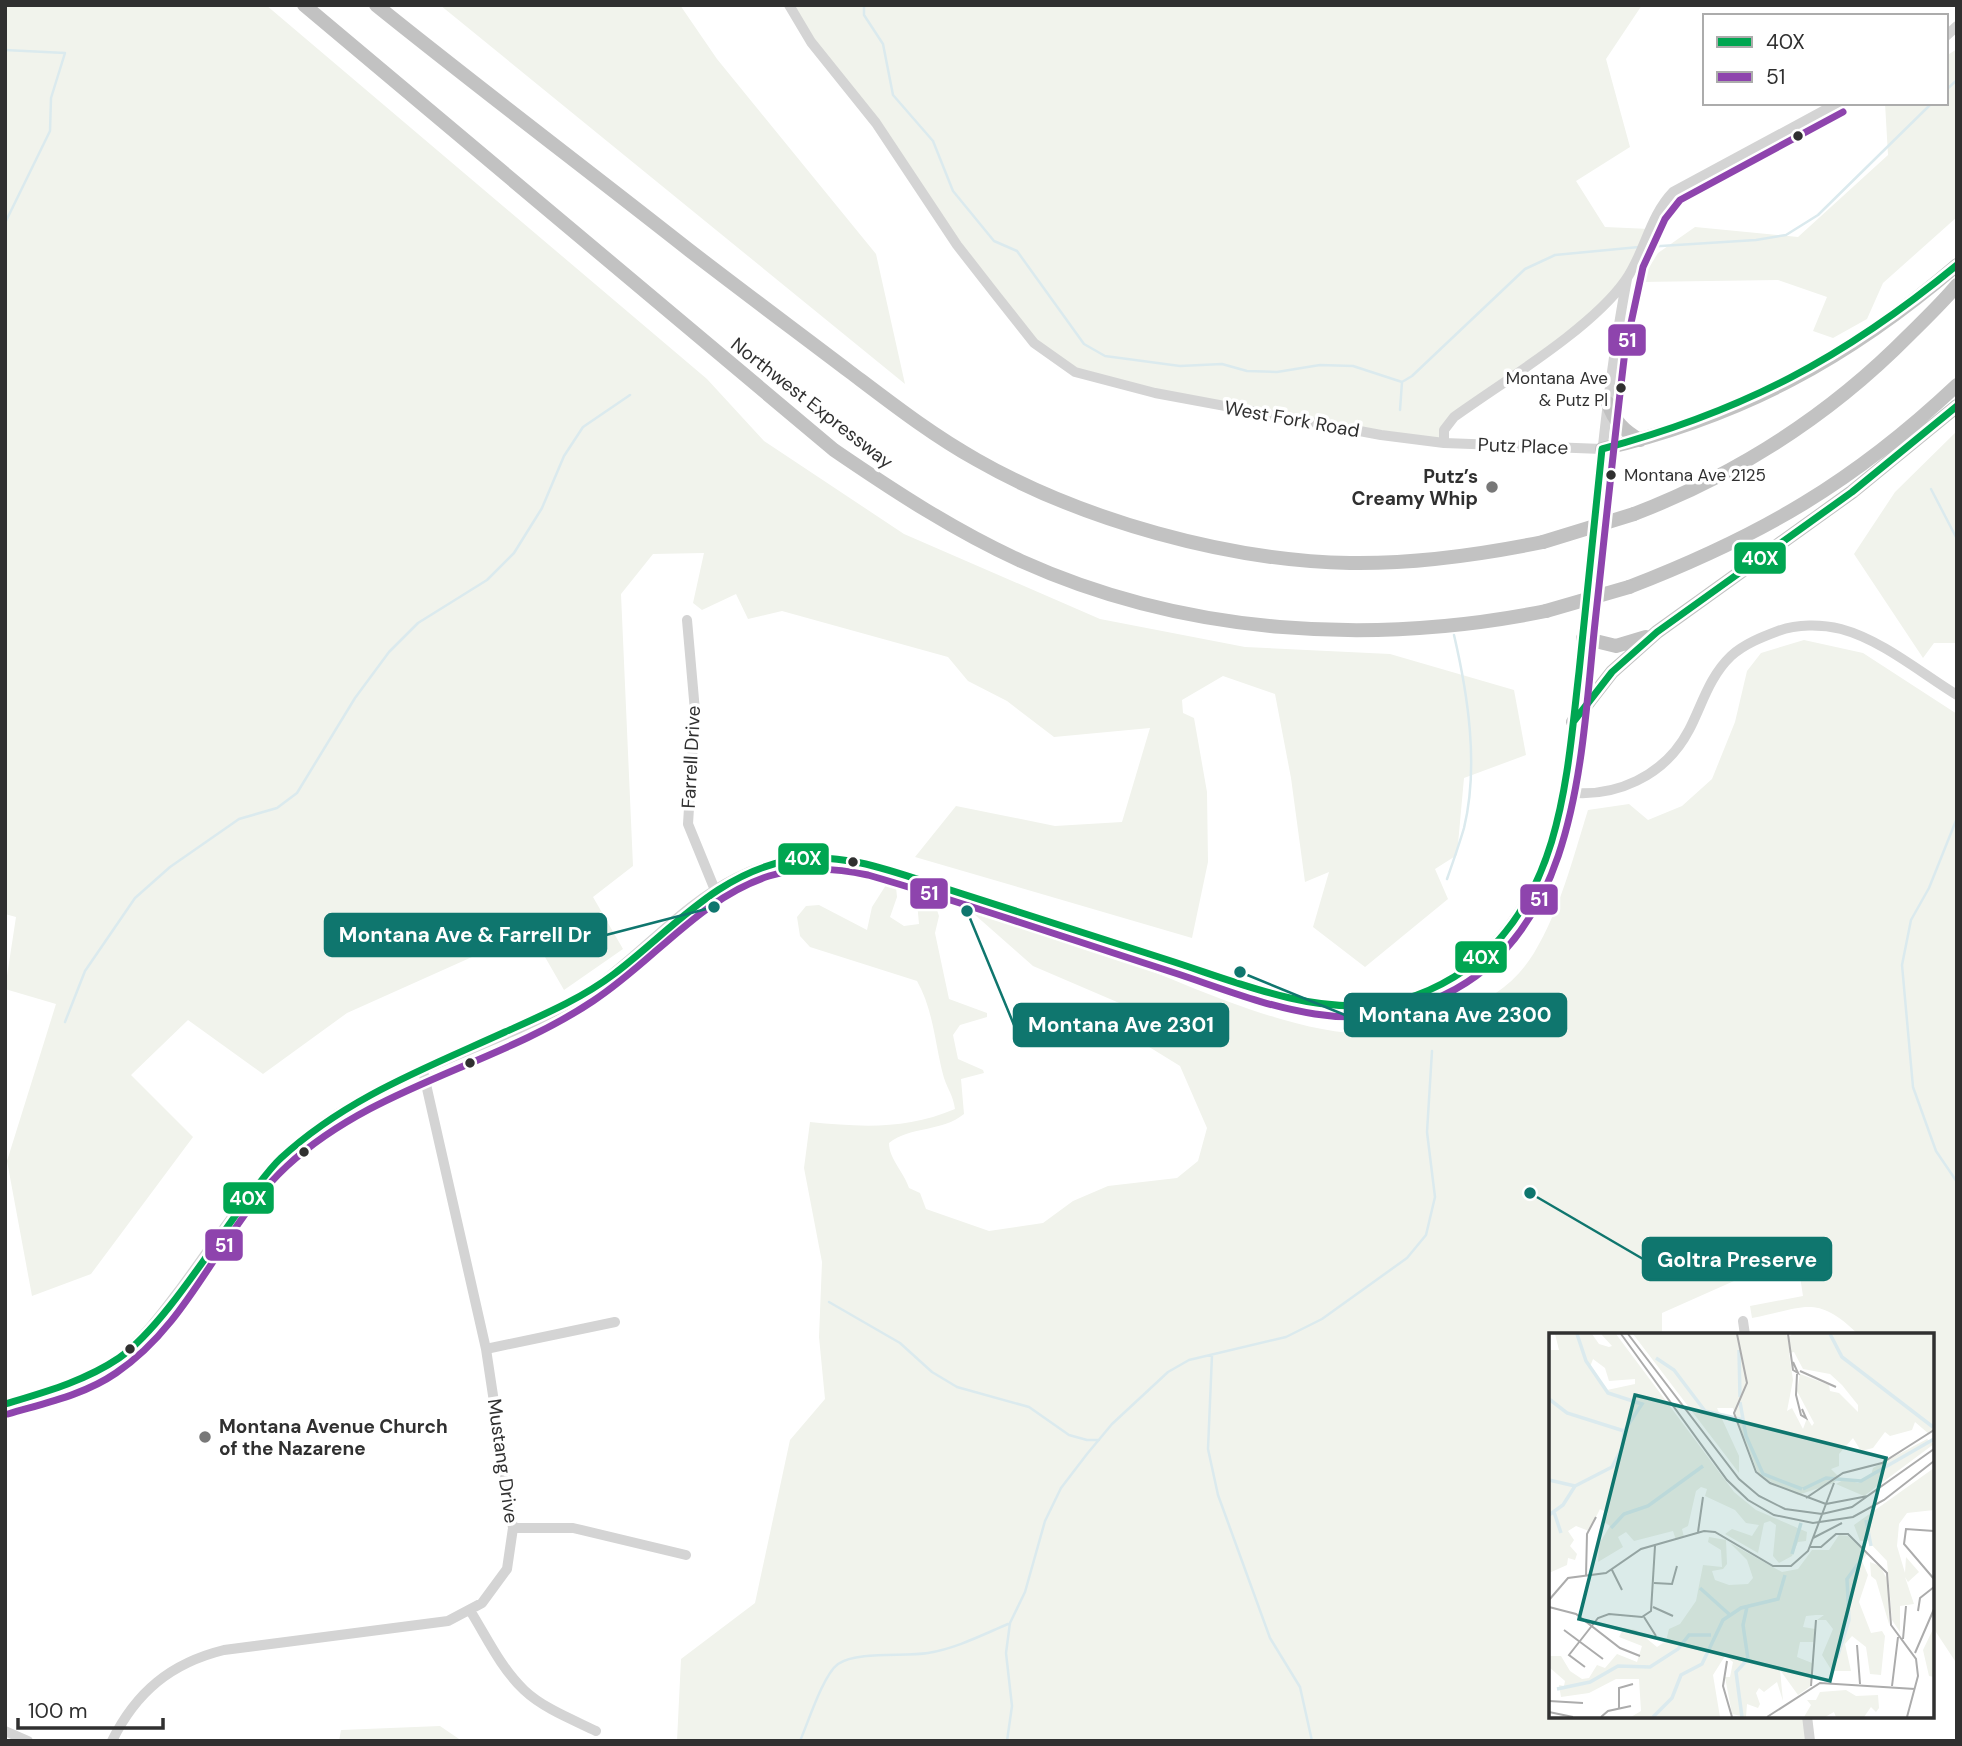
<svg xmlns="http://www.w3.org/2000/svg" width="1962" height="1746" viewBox="0 0 1962 1746" font-family="'DM Sans',sans-serif">
	<style>
		.green { fill: #f1f3ec }
		.lines { fill: none; stroke-linecap: round; stroke-linejoin: round }
		.stream { stroke: #dbeaee; stroke-width: 2.5 }
		.minor { stroke: #d4d4d4; stroke-width: 10 }
		.highway { stroke: #c2c2c2; stroke-width: 14 }
		.highway-bridge { stroke: #c2c2c2; stroke-width: 14 }
		.bus-1-casing { stroke: #fff; stroke-width: 12 }
		.bus-2-casing { stroke: #fff; stroke-width: 12 }
		.bus-1 { stroke: #00a651; stroke-width: 7 }
		.bus-2 { stroke: #8e44ad; stroke-width: 7 }
		.bus-dot { fill: #303030; stroke: #fff; stroke-width: 2.5 }
		.poi-dot { fill: #787878; stroke: #fff; stroke-width: 2.5 }
		.labels { text-anchor: middle; dominant-baseline: central; stroke-width: 7; stroke-linejoin: round; paint-order: stroke }
		.bus-label { font-size: 17px; fill: #303030; stroke: #fff; text-anchor: end }
		.street-label { font-size: 19px; fill: #303030; stroke: #fff }
		.poi-label { font-size: 19px; font-weight: bold; fill: #303030; stroke: #fff; text-anchor: end }
		.inset-river { fill: none; stroke: #dbeaee; stroke-width: 3.5 }
		.inset-road { fill: none; stroke: #acacac; stroke-width: 2 }
		.view { fill: #0f766e; fill-opacity: 0.15; stroke: #0f766e; stroke-width: 3.5 }
		.inset-edge { fill: none; stroke: #303030; stroke-width: 3.5 }
		.leader { fill: none; stroke: #0f766e; stroke-width: 2.5 }
		.callout-dot { fill: #0f766e; stroke: #fff; stroke-width: 2.5 }
		.callout { fill: #0f766e; stroke: #0f766e; stroke-width: 2.5 }
		.callout-label { font-size: 21px; text-anchor: middle; font-weight: bold; fill: #fff }
		.line-badge { stroke: #fff; stroke-width: 2.5 }
		.badge-label { font-size: 19px; text-anchor: middle; font-weight: bold; fill: #fff }
	</style>
	<rect width="100%" height="100%" fill="#fff"/>
	<path class="green" d="M5,5H266L707,379L764,441L904,534L1100,619L1245,647L1390,654L1514,690L1526,755L1464,778L1457,855L1435,869L1448,899L1365,967L1313,927L1329,872L1305,882L1291,778L1275,694L1223,676L1182,700L1183,713L1194,718L1207,792L1208,862L1192,938L915,857L956,806L1055,826L1122,822L1150,728L1054,737L1007,701L968,681L948,657L782,611L748,619L736,594L702,610L693,603L704,553L653,554L621,594L633,866L593,897L623,949L564,990L530,931L347,1013L263,1074L188,1020L131,1075L193,1137L91,1274L32,1296L7,1161L56,1004L5,989L16,917L5,914Z
		M440,5H680L717,59L876,254L905,384Z
		M789,5H1642L1606,59L1630,147L1576,181L1605,227L1650,229L1627,279L1596,312L1454,417L1444,443L1381,435L1075,372L1022,327Z
		M1957,49V217L1883,283L1867,319L1833,338L1813,331L1827,297L1778,280L1640,282L1658,253L1695,227L1798,237L1888,155L1885,103H1946V56Z
		M1957,431V643H1934L1923,658L1854,554L1895,492Z
		M1804,640L1863,653L1957,714V1664L1932,1626V1335H1859C1816,1293 1805,1308 1752,1318L1750,1306L1803,1296L1799,1270L1734,1281L1662,1313V1335H1551V1716H1807L1810,1741H677L681,1659L755,1603L790,1440L825,1399L819,1337L822,1262L804,1168L810,1122C861,1127 906,1130 955,1109C953,1095 948,1090 944,1078C935,1046 934,1011 917,981L810,947L800,936L797,917L806,906L819,905L867,930L872,907L886,885L896,887L897,897L890,917L904,926L919,924L917,902L924,897L934,901L939,916L935,933L949,999L987,1013V1017L960,1025L953,1035L958,1059L983,1070L984,1073L961,1079L964,1114C942,1132 911,1126 889,1143C889,1159 904,1172 909,1188L920,1193L926,1209L989,1231L1043,1223L1073,1201L1108,1186L1177,1178L1198,1161L1207,1128L1180,1066L1133,1037L1124,1005L1033,966L974,914C1016,926 1059,936 1101,951C1182,981 1287,1035 1374,1034C1403,1033 1429,1024 1456,1013C1488,1001 1515,984 1534,953C1560,910 1573,858 1588,810L1629,804L1648,820L1682,806L1712,779L1735,722L1747,671L1761,653Z
		M440,1726L462,1741H339L341,1730Z"/>
	<g class="lines">
		<path class="stream" d="M864,5V15L883,44L893,95L933,141L953,191L994,241L1017,251L1084,344L1105,356L1180,366L1222,364L1247,371L1277,372L1320,365L1353,366L1402,382L1412,376L1525,269L1555,255L1639,247
			M5,50L65,53L51,98L50,131L5,223
			M1946,90L1957,80
			M1645,247L1756,240L1786,235L1818,215L1932,103
			M1400,410L1402,382
			M1931,489L1957,539
			M1957,818L1929,888L1911,920L1902,965L1913,1087L1936,1151L1957,1182
			M1447,879C1453,862 1459,845 1464,828C1479,766 1468,695 1454,635
			M65,1022L85,971L135,898L170,867L239,819L277,808L297,793L355,698L389,652L418,623L487,580L514,553L542,508L564,456L583,427L630,395
			M829,1302L900,1343L932,1372L957,1387L1029,1407L1069,1435L1087,1440H1099
			M1212,1355L1208,1449L1218,1495L1270,1638L1300,1687L1312,1741
			M800,1741C808,1723 823,1675 838,1664C858,1651 904,1657 928,1653C957,1648 982,1635 1008,1624
			M1007,1741L1012,1706L1006,1653L1010,1623L1025,1592L1045,1521L1061,1488L1087,1454L1112,1424L1168,1372L1189,1360L1286,1337L1322,1319L1407,1258L1426,1235L1435,1197L1427,1132L1432,1051"/>
		<path class="minor" d="M789,5L811,42L876,123L957,245L996,295L1034,343L1075,372L1155,393L1381,435L1444,443L1602,449
			M1946,36L1957,26
			M1444,443V430L1454,417C1504,381 1591,329 1625,281C1645,253 1649,217 1673,192L1838,103
			M687,620L695,711L688,824L715,890
			M1564,792C1615,799 1665,776 1689,730C1702,705 1709,677 1731,656C1744,644 1762,637 1778,631C1797,624 1821,624 1841,629C1882,640 1921,673 1957,695
			M1743,1321L1745,1335
			M486,1349L615,1322
			M5,1404C43,1392 84,1383 117,1359C143,1340 162,1313 181,1288C219,1237 254,1179 304,1138C382,1074 485,1051 572,1002C631,968 677,907 736,878C811,840 872,867 946,889C1020,911 1092,936 1165,960C1218,977 1273,998 1328,1005C1435,1018 1513,949 1548,853C1568,797 1571,735 1579,675C1595,543 1602,410 1627,279
			M513,1528H573L686,1555
			M471,1612C487,1638 501,1668 524,1690C543,1708 571,1719 596,1731
			M1807,1716L1810,1741
			M5,1731L28,1741
			M112,1741C136,1692 171,1663 224,1650L448,1621L482,1603L507,1569L513,1528L486,1349L423,1071"/>
		<path class="highway" d="M304,5L834,450C894,491 955,531 1021,561C1185,635 1371,646 1546,611
			M376,5C479,88 585,168 689,250C742,291 796,331 850,372C891,403 932,435 977,460C1082,520 1228,561 1350,563C1415,564 1479,555 1543,542
			M1608,403C1614,421 1624,431 1640,440
			M1602,449C1742,416 1848,359 1957,265
			M1634,514C1738,474 1831,414 1909,335C1925,319 1942,303 1957,285
			M1629,587C1761,536 1854,482 1957,385
			M1583,638L1616,646L1646,637
			M1573,722L1612,672L1657,632L1852,492L1957,406"/>
		<path class="highway-bridge" d="M1543,542L1634,514
			M1546,611L1629,587"/>
		<defs>
			<path id="bus-1" d="M1574,721L1612,672L1657,632L1852,492L1957,406
				M5,1404C45,1392 85,1381 119,1358C162,1328 213,1245 246,1201C257,1187 268,1170 281,1158C346,1098 426,1068 505,1032C543,1015 581,999 614,974C671,931 717,873 791,860C842,851 895,872 944,888C1018,912 1093,936 1168,960C1234,981 1305,1012 1375,1005C1412,1001 1448,984 1477,961C1562,890 1567,774 1579,672C1587,598 1594,523 1602,449C1744,411 1844,358 1957,265"/>
			<path id="bus-2" d="M8,1414C45,1403 84,1395 116,1373C193,1321 221,1227 287,1166C375,1085 496,1066 593,1001C653,962 700,898 769,876C802,866 834,868 868,875C972,905 1075,941 1178,974C1223,989 1268,1007 1315,1014C1359,1021 1402,1014 1442,996C1580,932 1581,752 1595,623C1605,532 1614,442 1625,351L1643,267L1665,219L1680,200L1843,112"/>
		</defs>
		<use href="#bus-1" class="bus-1-casing"/>
		<use href="#bus-2" class="bus-2-casing"/>
		<use href="#bus-1" class="bus-1"/>
		<use href="#bus-2" class="bus-2"/>
	</g>
	<g class="bus-dot">
		<circle cx="1798" cy="136" r="6"/>
		<circle cx="1621" cy="388" r="6"/>
		<circle cx="1611" cy="475" r="6"/>
		<circle cx="853" cy="862" r="6"/>
		<circle cx="470" cy="1063" r="6"/>
		<circle cx="304" cy="1152" r="6"/>
		<circle cx="130" cy="1349" r="6"/>
	</g>
	<g class="poi-dot">
		<circle cx="1492" cy="487" r="7"/>
		<circle cx="205" cy="1437" r="7"/>
	</g>
	<g class="labels">
		<g class="bus-label">
			<text x="1608" y="378">Montana Ave<tspan x="1608" dy="22">&amp; Putz Pl</tspan></text>
			<text x="1624" y="475" text-anchor="start">Montana Ave 2125</text>
		</g>
		<g class="street-label">
			<text transform="translate(812 403) rotate(38)">Northwest Expressway</text>
			<text transform="translate(1292 419) rotate(10)">West Fork Road</text>
			<text transform="translate(1523 446) rotate(2)">Putz Place</text>
			<text transform="translate(691 757) rotate(-87)">Farrell Drive</text>
			<text transform="translate(503 1461) rotate(82)">Mustang Drive</text>
		</g>
		<g class="poi-label">
			<text x="1478" y="476">Putz’s<tspan x="1478" dy="22">Creamy Whip</tspan></text>
			<text x="219" y="1426" text-anchor="start">Montana Avenue Church<tspan x="219" dy="22">of the Nazarene</tspan></text>
		</g>
	</g>
	<g transform="translate(1549 1333)">
		<rect width="385" height="385" fill="#fff"/>
		<path d="M6,1H43L50,11L60,14L63,13L52,1H67L185,159L207,177L258,199L257,208L249,209L243,223L230,230L224,223L227,192L221,188L215,190L209,220L176,201L183,196L203,203L210,192L197,190L186,177L156,163L158,156L152,154L147,158L139,193L133,196L135,204L127,207L124,198L85,208L77,199L69,204L74,214L49,229L50,211L61,193L55,189L59,180L51,176L40,198L27,193L19,198L25,207L21,213L28,221L26,227L19,225L18,232L0,240V17H10ZM44,26L56,35L60,48L86,46V51L58,57L41,34ZM84,1H237L239,5L243,1H385V97L380,101L366,89L363,97L341,103L336,99L324,115L312,118L304,105L290,121V133L282,136L290,144L285,150L249,162L210,143L184,75H168L190,123V140ZM245,19L254,36L281,41L293,52L309,72V79L290,60L281,58L280,52L251,41L248,58L265,90L263,93L258,85L254,96L243,75L238,78L244,47L240,20ZM378,106L385,111L315,163L287,151L296,146L309,150L322,142L324,135ZM385,135V177L358,180L350,191L348,213L356,240L357,224L370,239L359,249L356,244L365,271L351,273V299L343,287L338,228L319,208H311L305,192ZM290,202L299,203L318,221L313,228L319,242L310,269L322,300L333,298L336,303L332,342L321,341L317,314L303,303L296,311L302,338H283L273,322L284,296L277,287H268L275,282H267L257,283L254,294L266,296L265,309H251L248,324L263,330L262,353L249,362L231,337L234,368L228,349L215,359L210,355L207,360L211,371L209,375L198,371L197,384L183,381L176,344H181L184,329L176,323L164,342L171,384H82L92,378L90,346H67L40,360L12,364L10,352L15,353L16,348L0,334V323H12L21,338L33,346L40,345L48,332L56,335L68,321L88,329L93,313L70,304L75,295L87,297L108,314L117,308L120,296L131,291L147,268L154,232L173,234L172,217L159,209L160,204L177,207L178,231L174,236L163,238L166,247L180,252L199,251L204,245L198,227L181,210L233,239L249,236L263,217H280ZM321,229L331,233L339,248L340,291L327,247L322,243ZM385,294V344L380,343L374,317ZM297,357L307,363L329,362L330,375L327,379L322,374L315,384H287L285,379L276,384H255L262,372L258,367H267L271,359Z" fill="#f1f3ec" fill-rule="evenodd"/>
		<path class="inset-river" d="M281,1L293,24L384,94M190,17L191,64M107,25L125,37L156,78L195,87M0,66L18,80L75,98M191,69L197,103L214,141L253,156M0,147L26,153M254,156L277,145L312,148L385,106M5,179L12,200M0,182L14,172L26,153L63,134L73,115L75,98L93,71L59,60L37,28L28,1M317,187L322,213M62,195L75,181L99,173L154,133M243,221L252,190M151,255L181,282M288,325L300,287L298,246L312,227M8,356L41,349L69,333L101,334L129,316L140,302H162M104,384L123,365L132,342L153,331L174,287L192,275L229,266L236,242M193,384L187,339L199,326L194,292L198,274"/>
		<path class="inset-road" d="M72,1L178,147L199,167L225,182L264,190L304,184L335,167L385,128M79,1L190,146L210,163L236,176L273,181L303,174L385,116M188,1L198,50L185,80L207,139L221,150L277,171M239,1L244,37L249,40L244,29M251,38L287,54M248,41L247,62L252,82L257,85L253,76M257,165L294,140L333,130L385,97M277,171L319,163M385,198L357,196L355,211L385,246M149,199L154,164M264,205L293,190M261,214H272L287,201H299L338,240L342,292L367,326L369,343L358,384M63,237L73,257M37,243L38,201L47,184M105,250L123,251L128,233M0,267L19,245L57,240L92,216L155,198L166,199L224,233H242L259,218L285,150M0,274L27,281L71,315L91,323M104,274L124,283M369,278L371,265L385,254M95,284L107,303M15,297L54,326M354,306L357,273M308,312L311,351M366,320L385,276M178,328L174,353L183,384M36,334L20,322L49,285L60,281L93,284L102,278L106,213M262,353L267,287M343,353L349,304M0,368L34,370M70,375V355L84,351M0,379L24,384M52,384L59,378L82,373M218,384L271,350L366,356"/>
		<path class="view" d="M86,62L337,125L281,348L30,286Z"/>
		<rect width="385" height="385" class="inset-edge"/>
	</g>
	<path class="leader" d="M714 907L606 935M1240 972L1345 1015M967 911L1014 1025M1530 1193L1643 1259"/>
	<g class="callout-dot">
		<circle cx="714" cy="907" r="7"/>
		<circle cx="1240" cy="972" r="7"/>
		<circle cx="967" cy="911" r="7"/>
		<circle cx="1530" cy="1193" r="7"/>
	</g>
	<g class="callout">
		<rect x="325" y="914" width="281" height="42" rx="7"/>
		<rect x="1345" y="994" width="221" height="42" rx="7"/>
		<rect x="1014" y="1004" width="214" height="42" rx="7"/>
		<rect x="1643" y="1238" width="188" height="42" rx="7"/>
	</g>
	<g class="callout-label">
		<text x="465" y="942">Montana Ave &amp; Farrell Dr</text>
		<text x="1455" y="1022">Montana Ave 2300</text>
		<text x="1121" y="1032">Montana Ave 2301</text>
		<text x="1737" y="1267">Goltra Preserve</text>
	</g>
	<g class="line-badge">
		<rect x="1607" y="323" width="40" height="34" rx="7" fill="#8e44ad"/>
		<rect x="1733" y="541" width="54" height="34" rx="7" fill="#00a651"/>
		<rect x="777" y="842" width="53" height="34" rx="7" fill="#00a651"/>
		<rect x="909" y="877" width="40" height="33" rx="7" fill="#8e44ad"/>
		<rect x="1519" y="883" width="40" height="33" rx="7" fill="#8e44ad"/>
		<rect x="1454" y="940" width="54" height="34" rx="7" fill="#00a651"/>
		<rect x="222" y="1181" width="53" height="34" rx="7" fill="#00a651"/>
		<rect x="204" y="1228" width="40" height="34" rx="7" fill="#8e44ad"/>
	</g>
	<g class="badge-label">
		<text x="1627" y="347">51</text>
		<text x="1760" y="565">40X</text>
		<text x="803" y="865">40X</text>
		<text x="929" y="900">51</text>
		<text x="1539" y="906">51</text>
		<text x="1481" y="964">40X</text>
		<text x="248" y="1205">40X</text>
		<text x="224" y="1252">51</text>
	</g>
	<rect width="1962" height="1746" fill="none" stroke="#303030" stroke-width="14"/>
	<rect x="1703" y="14" width="245" height="91" fill="#ffffff" stroke="#acacac" stroke-width="2"/>
	<rect x="1717" y="37" width="35" height="10" fill="#00a651" stroke="#acacac" stroke-width="2"/>
	<text x="1766" y="49" font-size="21" fill="#303030">40X</text>
	<rect x="1717" y="72" width="35" height="10" fill="#8e44ad" stroke="#acacac" stroke-width="2"/>
	<text x="1766" y="84" font-size="21" fill="#303030">51</text>
	<path d="M18 1718v10h145v-10" fill="none" stroke="#303030" stroke-width="3.5"/>
	<text x="28" y="1718" font-size="21" fill="#303030" stroke="#ffffff" stroke-width="5" paint-order="stroke">100 m</text>
</svg>
